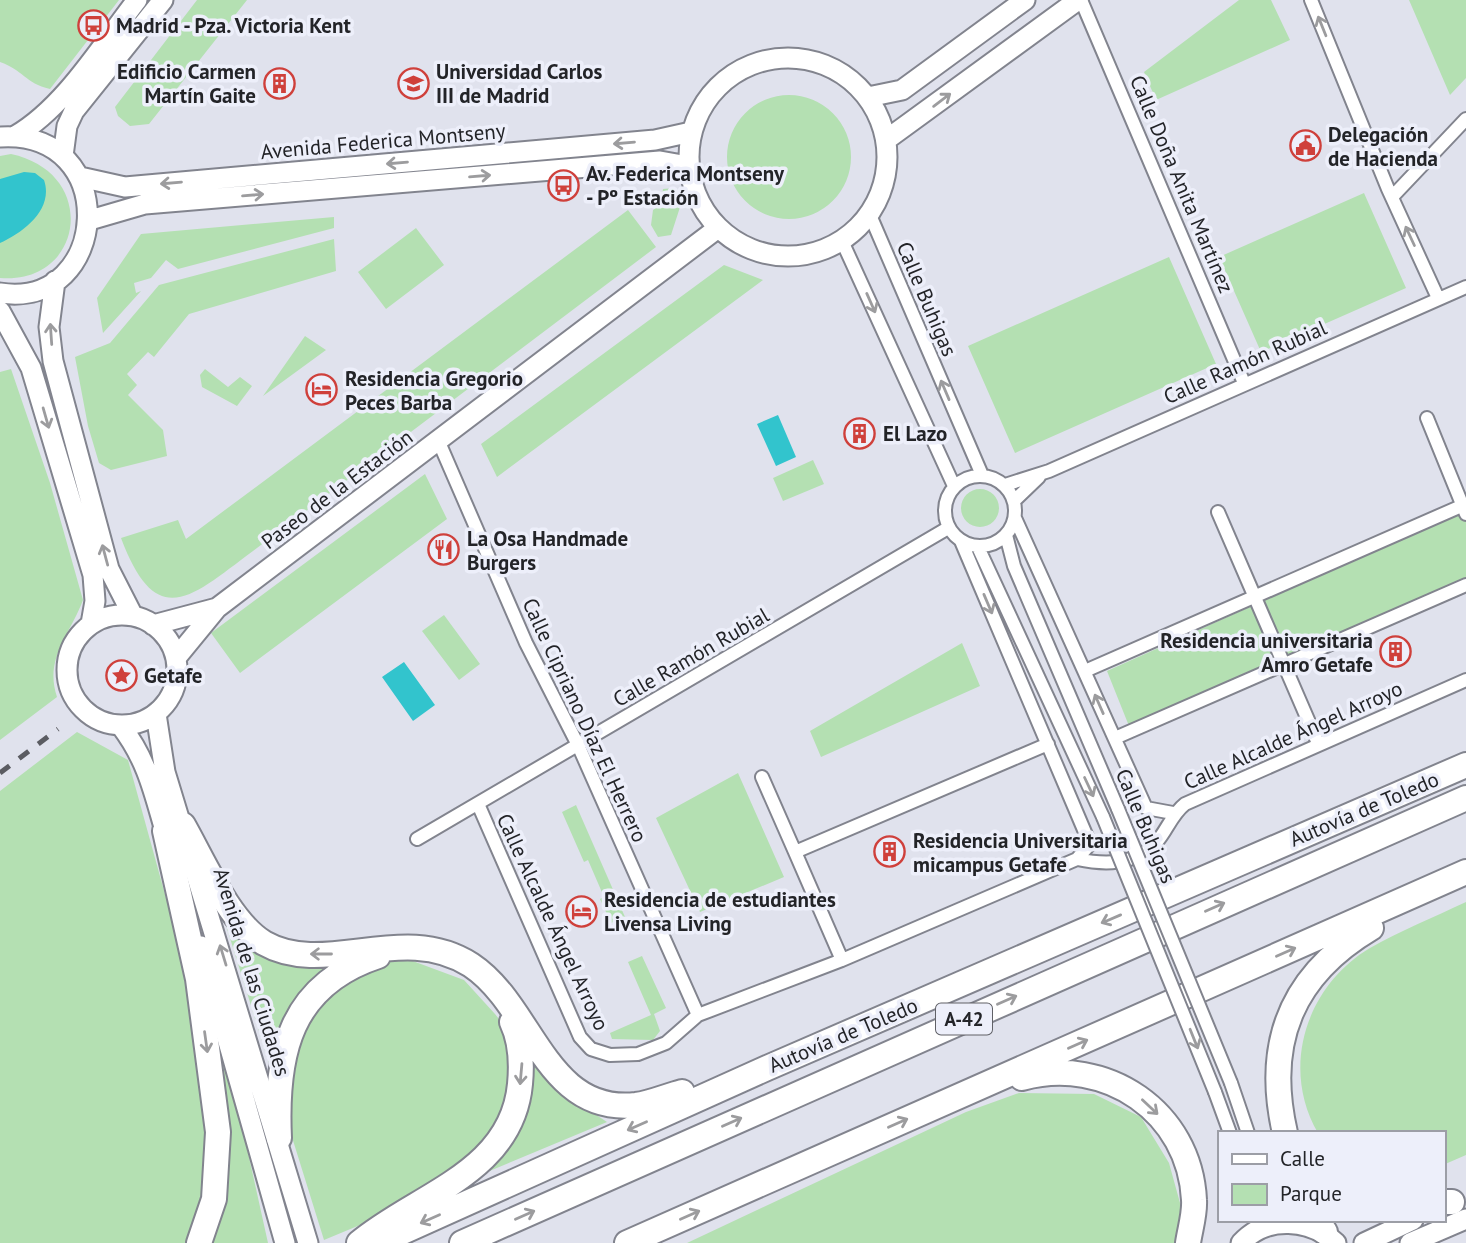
<svg xmlns="http://www.w3.org/2000/svg" width="1466" height="1243" viewBox="0 0 1466 1243" font-family="'PT Sans',sans-serif">
	<style>
		.green { fill: #b4e0b2 }
		.water { fill: #32c4cd }
		.lines { fill: none; stroke-linecap: round; stroke-linejoin: round }
		.street-casing { stroke: #82848e; stroke-width: 16 }
		.secondary-casing { stroke: #82848e; stroke-width: 23 }
		.highway-casing { stroke: #82848e; stroke-width: 28 }
		.street { stroke: #fff; stroke-width: 12 }
		.secondary { stroke: #fff; stroke-width: 19 }
		.highway { stroke: #fff; stroke-width: 24 }
		.rail { stroke: #5b5c62; stroke-width: 5; stroke-dasharray: 12 12; stroke-linecap: butt }
		.street-bridge-casing { stroke: #82848e; stroke-width: 16; stroke-linecap: butt }
		.street-bridge { stroke: #fff; stroke-width: 12 }
		.oneway { stroke: #9c9c9e }
		.labels { text-anchor: middle; dominant-baseline: central; stroke-width: 7; stroke-linejoin: round; paint-order: stroke }
		.shield { fill: #edeffa; stroke: #606167; stroke-width: 2 }
		.shield-label { font-size: 19px; font-weight: bold; fill: #232428 }
		.poi-label { font-size: 21px; font-weight: bold; fill: #232428; stroke: #edeffa; text-anchor: start }
		.street-label { font-size: 21px; fill: #232428; stroke: #edeffa }
	</style>
	<rect width="100%" height="100%" fill="#e0e2ed"/>
	<path class="green" d="M0,0H119L50,89C25,83 23,70 0,62Z
		M197,0H247L149,124L130,126L118,116L115,107Z
		M1239,0H1271L1290,40L1156,100L1144,72Z
		M1409,0H1466V78L1450,95Z
		M727 157a62 62 0 1 1 124 0a62 62 0 1 1-124 0Z
		M11,154C100,173 84,285 0,278V156Z
		M674,188L682,201L671,235L658,237L651,225L653,210L660,205L663,189Z
		M1364,193L1406,288L1261,352L1219,257Z
		M628,210L656,247L253,551C192,596 157,634 121,538L178,520L186,539Z
		M334,217V228L178,269L166,260L151,278L134,283L136,293L141,291L103,333L97,298L141,234Z
		M416,228L444,265L386,309L358,272Z
		M334,239L336,271L189,314L154,357L148,352L127,374L137,385L128,395L163,430L167,456L111,470L99,463L88,426L75,357L110,343L159,285Z
		M1169,257L1216,364L1015,453L968,346Z
		M724,265L763,280L497,477L481,444Z
		M305,336L326,350L263,396Z
		M11,369L50,483L83,600C70,635 44,658 57,697L0,740V372Z
		M205,369L228,387L240,377L252,386L237,406L202,387L200,375Z
		M813,460L824,484L783,501L773,478Z
		M425,474L447,519L240,673L211,633Z
		M961 508a19 19 0 1 1 38 0a19 19 0 1 1-38 0Z
		M1466,510V580L1129,726L1107,671Z
		M444,615L480,664L459,680L422,631Z
		M962,643L980,686L821,757L810,731Z
		M77,732L128,760L166,898L239,1112L268,1243H0V791Z
		M738,773L784,877L700,912L656,818Z
		M576,805L625,917L611,923L600,899L604,897L588,860L584,862L562,812Z
		M1466,902V1155L1443,1165V1133H1318C1280,1068 1306,986 1370,948C1400,931 1434,917 1466,902Z
		M225,922L281,964L329,965L410,960L464,980L495,1014L552,1086L607,1122L324,1240Z
		M642,956L666,1008L654,1014L660,1031L653,1040L612,1039L610,1033L651,1015L628,962Z
		M1019,1093L1094,1094L1141,1117L1169,1163L1185,1221L1177,1243H687L966,1112Z"/>
	<path class="water" d="M24,172L35,173L44,180C54,209 24,232 0,243V179Z
		M778,415L796,457L776,466L757,424Z
		M404,662L435,705L413,721L382,677Z"/>
	<g class="lines">
		<defs>
			<path id="street" d="M1081,0L1244,383
				M1311,0L1388,189L1438,298
				M1392,197L1466,119
				M870,215L982,475
				M842,241L954,486
				M1427,418L1466,514
				M438,440L526,643L578,745L698,1015
				M945 511a35 35 0 1 1 70 0a35 35 0 1 1-70 0Z
				M1005,485L1049,471L1466,287
				M1014,501L1039,477
				M1218,512L1318,743
				M1015,518L1146,808L1173,813
				M1006,535L1014,566L1118,809
				M961,541L1090,844L1077,859
				M978,547L1103,817
				M1085,671L1466,504
				M1115,738L1466,585
				M762,777L795,852
				M478,804L580,1037L591,1049L610,1055L638,1054L666,1043L698,1015L842,960L1077,859C1105,865 1133,865 1155,844C1167,831 1171,815 1185,804L1466,680
				M417,839L948,528
				M842,960L795,852L1048,744
				M1231,1083L1248,1133
				M1215,1092L1230,1133"/>
			<path id="secondary" d="M689 157a99 99 0 1 1 198 0a99 99 0 1 1-198 0Z
				M868,97L902,90L1025,0
				M15,136C64,108 102,45 137,0
				M0,137C122,129 111,310 0,293
				M886,140L1078,0
				M63,156L67,126L74,111L163,0
				M80,177L125,187L655,140L691,132
				M90,220L145,204L660,161L688,166
				M55,281L49,327L53,361L109,569L133,616
				M0,311L31,368L93,575L95,601L91,624
				M67 670a55 55 0 1 1 110 0a55 55 0 1 1-110 0Z
				M153,625L217,608
				M176,658L217,608L718,228
				M156,714L165,772L308,1243
				M121,726C150,764 155,799 169,844
				M201,946L285,1243
				M1241,1243C1267,1215 1310,1219 1336,1243
				M1364,1243L1413,1220
				M1410,1243L1466,1219"/>
			<path id="highway" d="M183,825C203,860 229,922 264,943C325,978 403,921 471,965C533,1006 545,1115 636,1105C651,1103 667,1096 682,1092
				M165,831L198,979L218,1132L214,1199L199,1243
				M1022,1078C1106,1055 1190,1112 1194,1200C1195,1214 1190,1229 1188,1243
				M1285,1133C1264,1042 1292,975 1371,928
				M279,1138C275,1053 290,985 378,956
				M1443,1202H1452
				M1317,1220L1325,1232
				M359,1243C416,1195 512,1173 520,1084C522,1063 521,1041 512,1022
				M378,1243L767,1068L1466,765
				M462,1243L1466,798
				M627,1243L1466,872"/>
		</defs>
		<use href="#street" class="street-casing"/>
		<use href="#secondary" class="secondary-casing"/>
		<use href="#highway" class="highway-casing"/>
		<use href="#street" class="street"/>
		<use href="#secondary" class="secondary"/>
		<use href="#highway" class="highway"/>
		<path class="rail" d="M0,773L58,729"/>
		<defs>
			<path id="street-bridge" d="M1118,809L1231,1083
				M1103,817L1215,1092"/>
		</defs>
		<use href="#street-bridge" class="street-bridge-casing"/>
		<use href="#street-bridge" class="street-bridge"/>
	</g>
	<defs><path id="oneway-shaft" d="M-6 0H5M1.5-3L5.5 0L1.5 3" fill="none" stroke-width="1.6" stroke-linecap="round" stroke-linejoin="round" transform="scale(1.75)"/></defs>
	<g class="oneway">
		<use href="#oneway-shaft" transform="translate(1322 26) rotate(-112)"/>
		<use href="#oneway-shaft" transform="translate(942 100) rotate(-37)"/>
		<use href="#oneway-shaft" transform="translate(624 143) rotate(175)"/>
		<use href="#oneway-shaft" transform="translate(397 163) rotate(175)"/>
		<use href="#oneway-shaft" transform="translate(480 176) rotate(-5)"/>
		<use href="#oneway-shaft" transform="translate(171 183) rotate(175)"/>
		<use href="#oneway-shaft" transform="translate(253 195) rotate(-5)"/>
		<use href="#oneway-shaft" transform="translate(1410 236) rotate(-115)"/>
		<use href="#oneway-shaft" transform="translate(871 303) rotate(66)"/>
		<use href="#oneway-shaft" transform="translate(51 334) rotate(-94)"/>
		<use href="#oneway-shaft" transform="translate(945 390) rotate(-113)"/>
		<use href="#oneway-shaft" transform="translate(46 418) rotate(74)"/>
		<use href="#oneway-shaft" transform="translate(105 555) rotate(-105)"/>
		<use href="#oneway-shaft" transform="translate(988 604) rotate(67)"/>
		<use href="#oneway-shaft" transform="translate(1099 704) rotate(-114)"/>
		<use href="#oneway-shaft" transform="translate(1089 787) rotate(65)"/>
		<use href="#oneway-shaft" transform="translate(1215 907) rotate(-24)"/>
		<use href="#oneway-shaft" transform="translate(1111 919) rotate(157)"/>
		<use href="#oneway-shaft" transform="translate(1286 952) rotate(-24)"/>
		<use href="#oneway-shaft" transform="translate(321 954) rotate(180)"/>
		<use href="#oneway-shaft" transform="translate(223 955) rotate(-107)"/>
		<use href="#oneway-shaft" transform="translate(1007 1000) rotate(-24)"/>
		<use href="#oneway-shaft" transform="translate(1194 1039) rotate(68)"/>
		<use href="#oneway-shaft" transform="translate(206 1042) rotate(82)"/>
		<use href="#oneway-shaft" transform="translate(1078 1044) rotate(-24)"/>
		<use href="#oneway-shaft" transform="translate(521 1074) rotate(95)"/>
		<use href="#oneway-shaft" transform="translate(1150 1107) rotate(43)"/>
		<use href="#oneway-shaft" transform="translate(732 1122) rotate(-24)"/>
		<use href="#oneway-shaft" transform="translate(898 1123) rotate(-24)"/>
		<use href="#oneway-shaft" transform="translate(637 1126) rotate(156)"/>
		<use href="#oneway-shaft" transform="translate(525 1215) rotate(-24)"/>
		<use href="#oneway-shaft" transform="translate(690 1215) rotate(-24)"/>
		<use href="#oneway-shaft" transform="translate(430 1219) rotate(156)"/>
	</g>
	<defs>
		<symbol id="bus-ring" viewBox="-11 -11 22 22"><circle r="9.5" fill="#edeffa" stroke="#cf403b" stroke-width="1.5"/><path d="M-5-6H5V4H4V6H2V4H-2V6H-4V4H-5ZM-3.5-4V0h7V-4ZM-3.5 1.2v1.5H-2V1.2ZM2 1.2v1.5H3.5V1.2Z" fill="#cf403b"/></symbol>
		<symbol id="building-ring" viewBox="-11 -11 22 22"><circle r="9.5" fill="#edeffa" stroke="#cf403b" stroke-width="1.5"/><path d="M-4-6H4V6H1V3H-1V6H-4ZM-2.5-4.3h1.7v1.8h-1.7ZM.8-4.3h1.7v1.8H.8ZM-2.5-1h1.7V.8h-1.7ZM.8-1h1.7V.8H.8Z" fill="#cf403b"/></symbol>
		<symbol id="university-ring" viewBox="-11 -11 22 22"><circle r="9.5" fill="#edeffa" stroke="#cf403b" stroke-width="1.5"/><path d="M0-5L7-2L0 1L-7-2ZM-4 1L0 2.5L4 1V4Q0 6-4 4Z" fill="#cf403b"/></symbol>
		<symbol id="civic-ring" viewBox="-11 -11 22 22"><circle r="9.5" fill="#edeffa" stroke="#cf403b" stroke-width="1.5"/><path d="M-.6-6.5H3V-4.5H.6V-3L4-1V1h2V6H-6V1h2V-1L-.6-3ZM-1.2 2.5V6h2.4V2.5Z" fill="#cf403b"/></symbol>
		<symbol id="hotel-ring" viewBox="-11 -11 22 22"><circle r="9.5" fill="#edeffa" stroke="#cf403b" stroke-width="1.5"/><path d="M-6-4.5h1.5V1H6V5H4.5V3h-9V5H-6ZM-4 0a1.8 1.8 0 1 1 3.6 0ZM.5 0V-2.5h3Q6-2.5 6 0Z" fill="#cf403b"/></symbol>
		<symbol id="restaurant-ring" viewBox="-11 -11 22 22"><circle r="9.5" fill="#edeffa" stroke="#cf403b" stroke-width="1.5"/><path d="M-5-6h1v4h1v-4h1v4h1v-4h1v5L-1.5 .5V6h-2V.5L-5-1ZM5-6V6H3V1.5H1.5Q1.5-4 5-6Z" fill="#cf403b"/></symbol>
		<symbol id="sight-ring" viewBox="-11 -11 22 22"><circle r="9.5" fill="#edeffa" stroke="#cf403b" stroke-width="1.5"/><path d="M0-6L1.8-2.2L6-1.7L2.9 1.2L3.7 5.4L0 3.3L-3.7 5.4L-2.9 1.2L-6-1.7L-1.8-2.2Z" fill="#cf403b"/></symbol>
	</defs>
	<g fill-rule="evenodd">
		<use href="#bus-ring" x="76" y="8" width="35" height="35"/>
		<use href="#building-ring" x="262" y="66" width="35" height="35"/>
		<use href="#university-ring" x="396" y="66" width="35" height="35"/>
		<use href="#civic-ring" x="1288" y="128" width="35" height="35"/>
		<use href="#bus-ring" x="546" y="168" width="35" height="35"/>
		<use href="#hotel-ring" x="304" y="372" width="35" height="35"/>
		<use href="#building-ring" x="842" y="416" width="35" height="35"/>
		<use href="#restaurant-ring" x="426" y="532" width="35" height="35"/>
		<use href="#building-ring" x="1378" y="634" width="35" height="35"/>
		<use href="#sight-ring" x="104" y="658" width="35" height="35"/>
		<use href="#building-ring" x="872" y="834" width="35" height="35"/>
		<use href="#hotel-ring" x="564" y="894" width="35" height="35"/>
	</g>
	<g class="labels">
		<rect class="shield" x="936" y="1003.5" width="56" height="31" rx="5"/>
		<g class="shield-label">
			<text x="964" y="1019">A-42</text>
		</g>
		<g class="poi-label">
			<text x="116" y="25">Madrid - Pza. Victoria Kent</text>
			<text x="256" y="71" text-anchor="end">Edificio Carmen<tspan x="256" dy="24">Martín Gaite</tspan></text>
			<text x="436" y="71">Universidad Carlos<tspan x="436" dy="24">III de Madrid</tspan></text>
			<text x="1328" y="134">Delegación<tspan x="1328" dy="24">de Hacienda</tspan></text>
			<text x="586" y="173">Av. Federica Montseny<tspan x="586" dy="24">- Pº Estación</tspan></text>
			<text x="345" y="378">Residencia Gregorio<tspan x="345" dy="24">Peces Barba</tspan></text>
			<text x="883" y="433">El Lazo</text>
			<text x="467" y="538">La Osa Handmade<tspan x="467" dy="24">Burgers</tspan></text>
			<text x="1373" y="640" text-anchor="end">Residencia universitaria<tspan x="1373" dy="24">Amro Getafe</tspan></text>
			<text x="144" y="675">Getafe</text>
			<text x="913" y="840">Residencia Universitaria<tspan x="913" dy="24">micampus Getafe</tspan></text>
			<text x="604" y="899">Residencia de estudiantes<tspan x="604" dy="24">Livensa Living</tspan></text>
		</g>
		<g class="street-label">
			<text transform="translate(383 141) rotate(-5)">Avenida Federica Montseny</text>
			<text transform="translate(1182 184) rotate(67)">Calle Doña Anita Martínez</text>
			<text transform="translate(927 299) rotate(67)">Calle Buhigas</text>
			<text transform="translate(1245 362) rotate(-24)">Calle Ramón Rubial</text>
			<text transform="translate(337 489) rotate(-37)">Paseo de la Estación</text>
			<text transform="translate(691 657) rotate(-30)">Calle Ramón Rubial</text>
			<text transform="translate(585 720) rotate(65)">Calle Cipriano Díaz El Herrero</text>
			<text transform="translate(1293 735) rotate(-24)">Calle Alcalde Ángel Arroyo</text>
			<text transform="translate(1364 809) rotate(-23)">Autovía de Toledo</text>
			<text transform="translate(1146 826) rotate(67)">Calle Buhigas</text>
			<text transform="translate(553 922) rotate(65)">Calle Alcalde Ángel Arroyo</text>
			<text transform="translate(252 972) rotate(73)">Avenida de las Ciudades</text>
			<text transform="translate(843 1035) rotate(-23)">Autovía de Toledo</text>
		</g>
	</g>
	<rect x="1218" y="1131" width="228" height="91" fill="#edeffa" stroke="#9c9ea6" stroke-width="2"/>
	<rect x="1232" y="1154" width="35" height="10" fill="#ffffff" stroke="#9c9ea6" stroke-width="2"/>
	<text x="1280" y="1166" font-size="21" fill="#232428">Calle</text>
	<rect x="1232" y="1184" width="35" height="21" fill="#b4e0b2" stroke="#9c9ea6" stroke-width="2"/>
	<text x="1280" y="1201" font-size="21" fill="#232428">Parque</text>
</svg>
